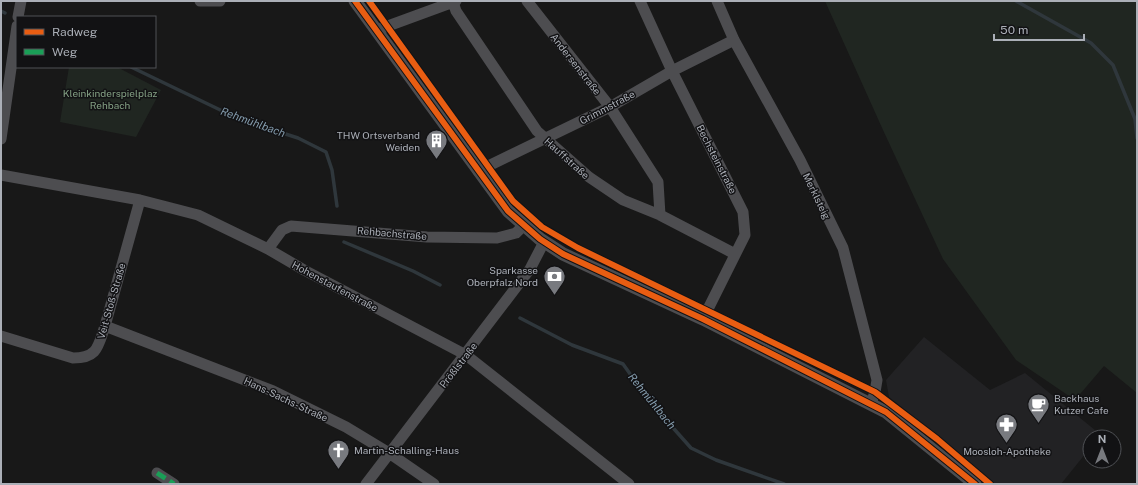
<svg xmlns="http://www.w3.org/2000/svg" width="1138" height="485" viewBox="0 0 1138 485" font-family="'Public Sans',sans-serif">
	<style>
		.built { fill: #222224 }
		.green { fill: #202621 }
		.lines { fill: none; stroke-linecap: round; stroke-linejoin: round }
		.stream { stroke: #2f373c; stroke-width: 3.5 }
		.minor { stroke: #4d4d50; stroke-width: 11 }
		.tertiary { stroke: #4d4d50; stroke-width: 13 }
		.quiet { stroke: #1a9f57; stroke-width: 5; stroke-dasharray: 10 5; stroke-linecap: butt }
		.cycleway-casing { stroke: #121214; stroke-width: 8 }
		.cycleway { stroke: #e95d12; stroke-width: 6 }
		.labels { text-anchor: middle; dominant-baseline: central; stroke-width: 3; stroke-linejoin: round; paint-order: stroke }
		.street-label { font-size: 10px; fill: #abafb7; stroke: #121214 }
		.park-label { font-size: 10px; fill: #84a084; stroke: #121214 }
		.poi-label { font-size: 10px; fill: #abafb7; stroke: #121214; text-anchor: end }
		.water-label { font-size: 11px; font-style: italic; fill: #859dae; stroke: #121214 }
	</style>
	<rect width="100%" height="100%" fill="#181818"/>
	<path class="built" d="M924,337L990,390L1025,373L1101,435L1099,437H1090V448L1061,484H991L948,445L889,397L886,380Z"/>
	<path class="green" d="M825,1H1137V393L1104,366L1075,400L1016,360L943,259L883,130Z
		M69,67H117L161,90L136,137L60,122Z"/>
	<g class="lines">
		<path class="stream" d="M1016,1L1091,43L1113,65L1135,119L1137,138
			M1,11L5,13
			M131,67L239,119L298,138L326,152L332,170L337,206
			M344,242L413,271L440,285
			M520,318L572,345L623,364L650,402L691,448L716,460L784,484"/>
		<path class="minor" d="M200,1H220
			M527,1L610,107L658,182L660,215
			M640,1L672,71L743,212L745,235L703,319
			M717,1L734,40L800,160L843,248L877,380L875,392L871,404
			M453,2L456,11L537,131L589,177L623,200L660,215L735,254
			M18,17L21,1
			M377,30L456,1
			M1,139L17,26
			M478,171L610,107L672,71L734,40
			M1,175L140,200L198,215L268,249L304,270L466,355L629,484
			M268,249L282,230L291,226L427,237L497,238L516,233L524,225
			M105,326L273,391L346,427L389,453L434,484
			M1,336L73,358C98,358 98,346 105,326L140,200
			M157,473L174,484
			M366,484L530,269L544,242"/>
		<path class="tertiary" d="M355,1L508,211L540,239L563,254L703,319L886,412L975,484"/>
		<path class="quiet" d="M157,473L174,484"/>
		<defs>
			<path id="cycleway" d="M355,1L508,211L540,239L563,254L703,319L886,412L975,484
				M369,1L513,201L542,227L578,248L875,392L937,439L990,484"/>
		</defs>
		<use href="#cycleway" class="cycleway-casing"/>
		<use href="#cycleway" class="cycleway"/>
	</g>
	<defs>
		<symbol id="building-pin" viewBox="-11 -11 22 30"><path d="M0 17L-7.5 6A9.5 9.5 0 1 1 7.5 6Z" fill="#787a7f" stroke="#121214"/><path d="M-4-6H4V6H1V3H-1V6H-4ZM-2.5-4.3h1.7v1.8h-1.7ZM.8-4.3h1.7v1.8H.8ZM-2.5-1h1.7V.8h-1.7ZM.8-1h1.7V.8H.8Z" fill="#fff"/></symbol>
		<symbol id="bank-pin" viewBox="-11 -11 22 30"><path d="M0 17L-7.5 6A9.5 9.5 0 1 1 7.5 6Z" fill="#787a7f" stroke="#121214"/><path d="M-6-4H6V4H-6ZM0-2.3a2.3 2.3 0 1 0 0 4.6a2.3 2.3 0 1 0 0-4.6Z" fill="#fff"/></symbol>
		<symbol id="cafe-pin" viewBox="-11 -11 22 30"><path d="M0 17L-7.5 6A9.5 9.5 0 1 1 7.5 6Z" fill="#787a7f" stroke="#121214"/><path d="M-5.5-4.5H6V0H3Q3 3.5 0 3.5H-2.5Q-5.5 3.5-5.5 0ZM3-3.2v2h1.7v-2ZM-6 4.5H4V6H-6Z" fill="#fff"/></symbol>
		<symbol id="pharmacy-pin" viewBox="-11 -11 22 30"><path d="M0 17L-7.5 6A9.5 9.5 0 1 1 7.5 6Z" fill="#787a7f" stroke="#121214"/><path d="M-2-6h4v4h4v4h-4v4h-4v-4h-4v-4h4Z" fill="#fff"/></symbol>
		<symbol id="church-pin" viewBox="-11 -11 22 30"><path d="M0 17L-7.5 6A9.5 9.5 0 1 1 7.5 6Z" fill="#787a7f" stroke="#121214"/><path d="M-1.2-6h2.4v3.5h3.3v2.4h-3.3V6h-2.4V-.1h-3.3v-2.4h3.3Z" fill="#fff"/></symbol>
	</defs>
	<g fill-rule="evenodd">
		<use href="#building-pin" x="424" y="128" width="25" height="34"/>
		<use href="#bank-pin" x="542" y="264" width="25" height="34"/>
		<use href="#cafe-pin" x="1026" y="392" width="25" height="34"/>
		<use href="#pharmacy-pin" x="994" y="412" width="25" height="34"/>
		<use href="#church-pin" x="326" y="438" width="25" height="34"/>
	</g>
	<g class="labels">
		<g class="street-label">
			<text transform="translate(576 64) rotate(52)">Andersenstraße</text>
			<text transform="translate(607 107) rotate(-28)">Grimmstraße</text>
			<text transform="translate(567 158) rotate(42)">Hauffstraße</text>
			<text transform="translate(717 159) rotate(63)">Bechsteinstraße</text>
			<text transform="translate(817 196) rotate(64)">Merklsteig</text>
			<text transform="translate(392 233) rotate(5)">Rehbachstraße</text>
			<text transform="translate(335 286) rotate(28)">Hohenstaufenstraße</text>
			<text transform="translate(111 301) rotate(-74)">Veit-Stoß-Straße</text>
			<text transform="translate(458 365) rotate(-52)">Prößlstraße</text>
			<text transform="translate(286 399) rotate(25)">Hans-Sachs-Straße</text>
		</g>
		<g class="park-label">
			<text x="110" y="93">Kleinkinderspielplaz<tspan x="110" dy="12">Rehbach</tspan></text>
		</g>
		<g class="poi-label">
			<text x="420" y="135">THW Ortsverband<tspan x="420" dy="12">Weiden</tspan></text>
			<text x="538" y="270">Sparkasse<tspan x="538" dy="12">Oberpfalz Nord</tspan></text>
			<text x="1054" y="398" text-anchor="start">Backhaus<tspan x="1054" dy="12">Kutzer Cafe</tspan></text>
			<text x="354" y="450" text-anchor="start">Martin-Schalling-Haus</text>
			<text x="1007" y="451" text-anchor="middle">Moosloh-Apotheke</text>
		</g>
		<g class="water-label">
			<text transform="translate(253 122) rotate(20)">Rehmühlbach</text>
			<text transform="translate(652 401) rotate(51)">Rehmühlbach</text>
		</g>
	</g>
	<rect width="1138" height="485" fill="none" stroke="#abafb7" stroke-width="4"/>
	<rect x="16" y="16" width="140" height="52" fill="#121214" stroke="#4f5155"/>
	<rect x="24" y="29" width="20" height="6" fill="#e95d12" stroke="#4f5155"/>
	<text x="52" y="36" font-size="12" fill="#abafb7">Radweg</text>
	<rect x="24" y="49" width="20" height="6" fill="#1a9f57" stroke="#4f5155"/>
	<text x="52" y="56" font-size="12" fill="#abafb7">Weg</text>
	<g transform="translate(1102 449)"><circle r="19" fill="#121214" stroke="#4f5155"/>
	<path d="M0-3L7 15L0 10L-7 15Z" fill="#787a7f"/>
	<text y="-6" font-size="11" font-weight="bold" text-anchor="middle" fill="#abafb7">N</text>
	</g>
	<path d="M994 34v6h90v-6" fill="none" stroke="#abafb7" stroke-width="2"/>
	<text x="1000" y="34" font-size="12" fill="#abafb7" stroke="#121214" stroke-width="3" paint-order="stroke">50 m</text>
</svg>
